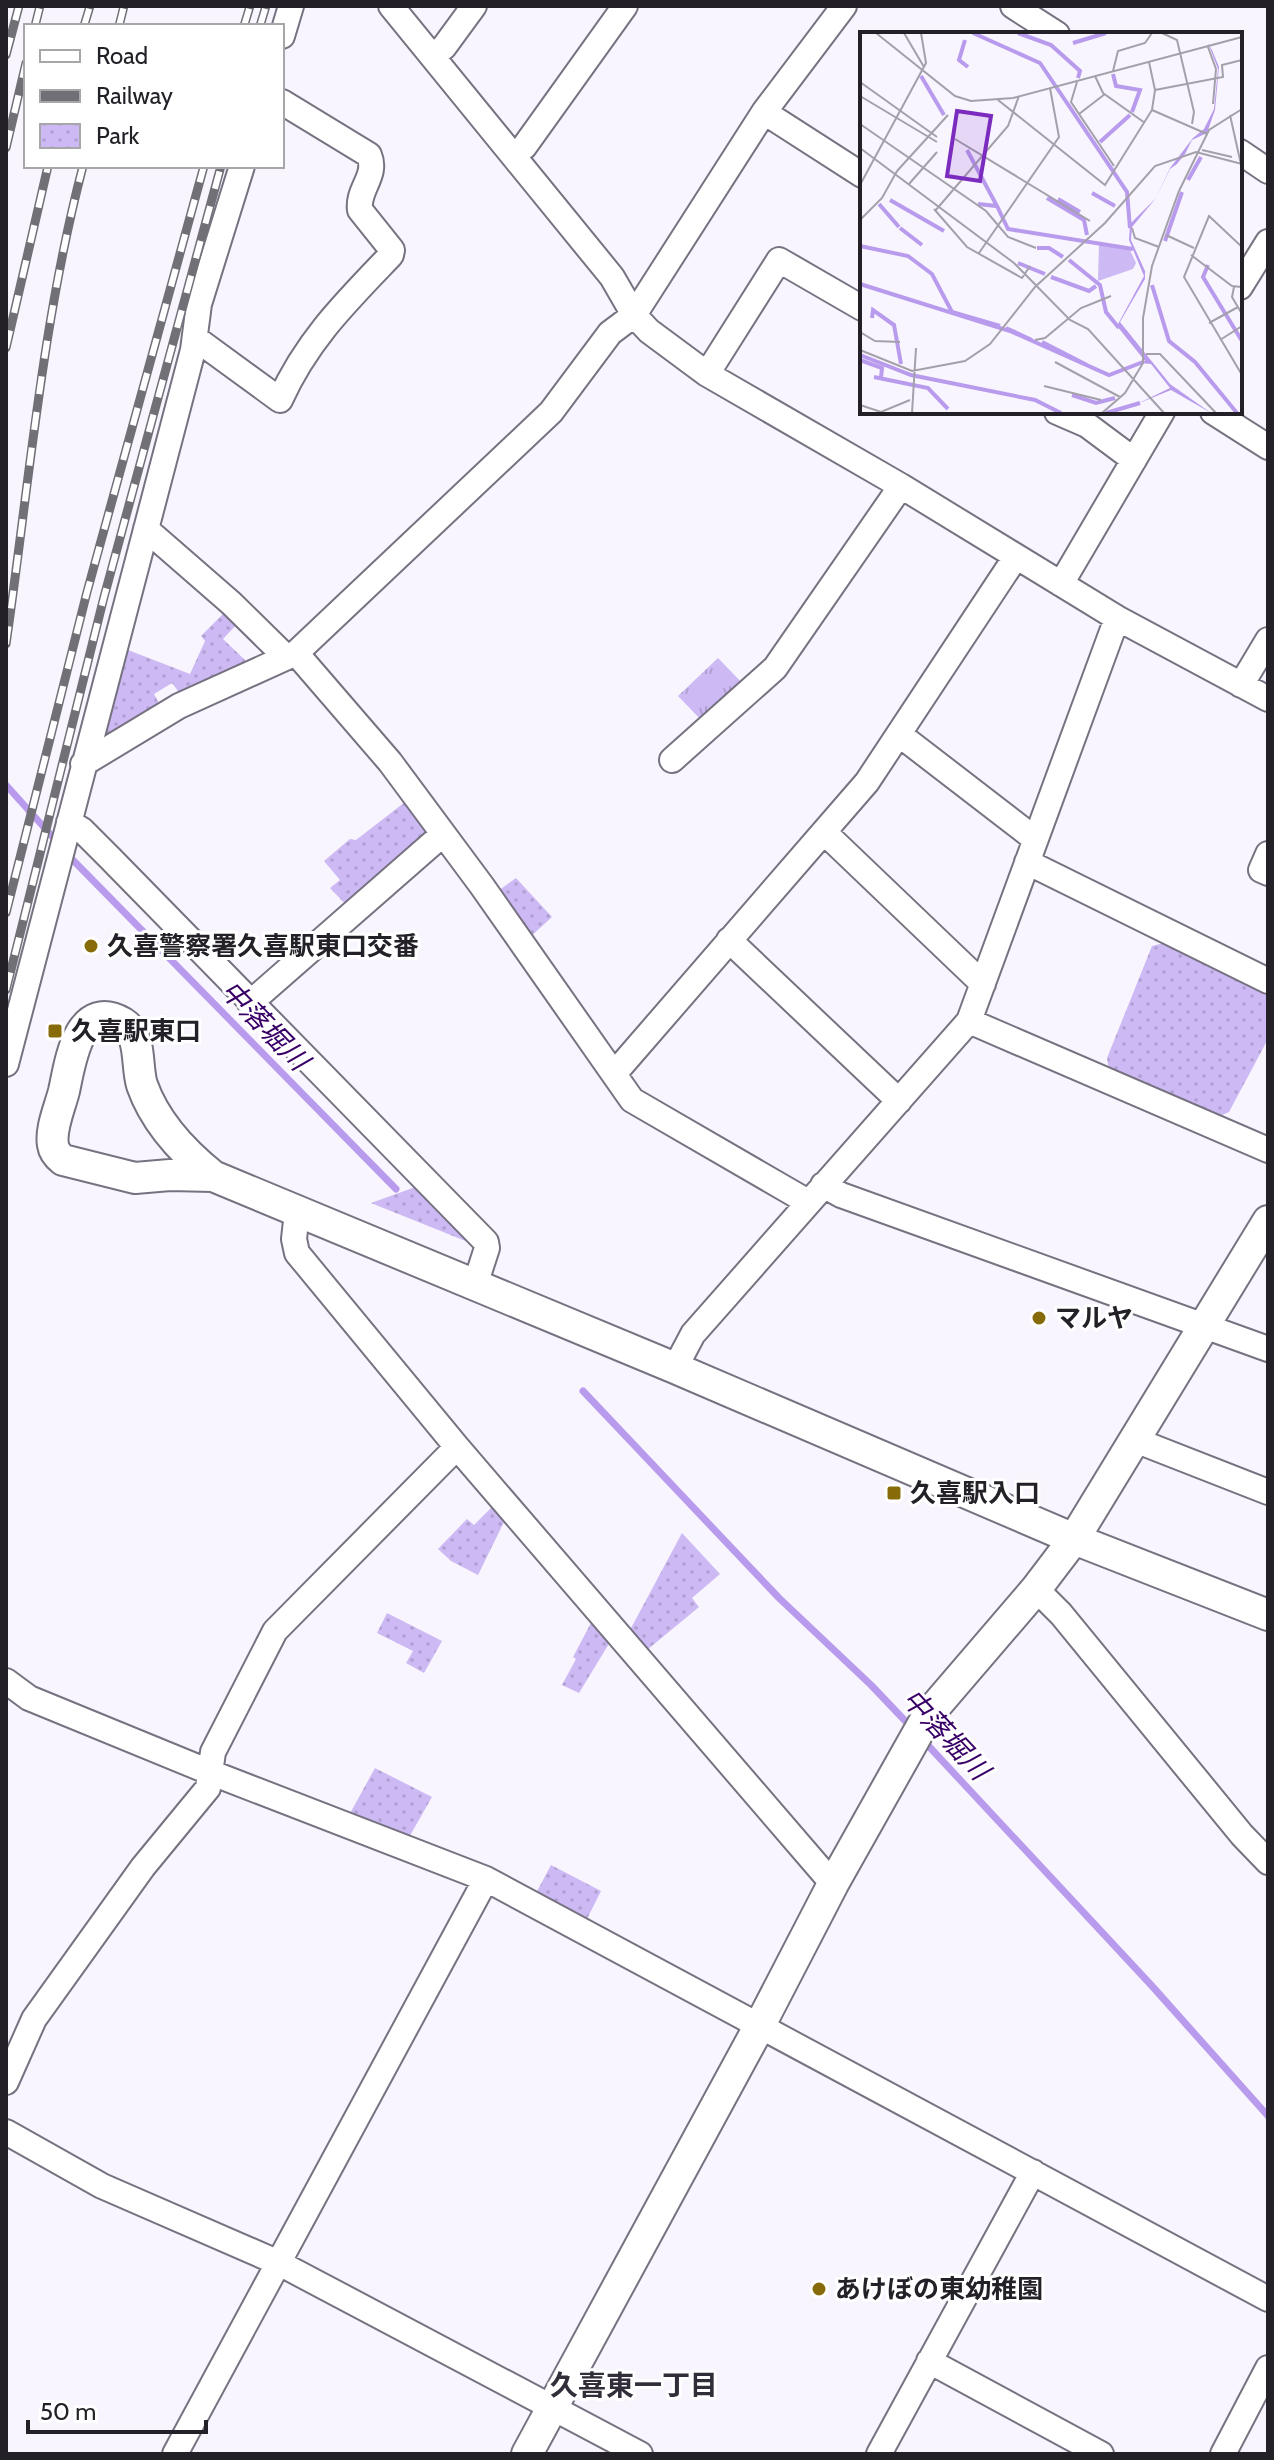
<svg xmlns="http://www.w3.org/2000/svg" width="1274" height="2460" viewBox="0 0 1274 2460" font-family="Cabin,'Noto Sans JP',sans-serif">
	<style>
		.grass { fill: url(#grass-tufts) }
		.park { fill: url(#park-dots) }
		.lines { fill: none; stroke-linecap: round; stroke-linejoin: round }
		.stream { stroke: #b99bed; stroke-width: 7 }
		.minor-casing { stroke: #767280; stroke-width: 28 }
		.tertiary-casing { stroke: #767280; stroke-width: 34 }
		.minor { stroke: #fff; stroke-width: 24 }
		.tertiary { stroke: #fff; stroke-width: 30 }
		.rail-casing { stroke: #727077; stroke-width: 9 }
		.rail { stroke: #fff; stroke-width: 6; stroke-dasharray: 18; stroke-linecap: butt }
		.poi-dot { fill: #876b09; stroke: #fff; stroke-width: 3 }
		.labels { text-anchor: middle; dominant-baseline: central; stroke-width: 6; stroke-linejoin: round; paint-order: stroke }
		.poi-label { font-size: 26px; font-weight: bold; fill: #232127; stroke: #fff; text-anchor: start }
		.water-label { font-size: 28px; font-style: italic; fill: #380066; stroke: #fff }
		.neighbourhood-label { font-size: 28px; font-weight: bold; fill: #312d39; stroke: #fff }
		.inset-river { fill: none; stroke: #b99bed; stroke-width: 4 }
		.inset-road { fill: none; stroke: #a3a0a9; stroke-width: 2 }
		.view { fill: #7b2cbf; fill-opacity: 0.15; stroke: #7b2cbf; stroke-width: 4 }
		.inset-edge { fill: none; stroke: #232127; stroke-width: 4 }
	</style>
	<defs>
		<pattern id="grass-tufts" width="24" height="20" patternUnits="userSpaceOnUse" patternTransform="scale(2)"><rect width="24" height="20" fill="#cdb9f4"/><path d="M3 7l-1-3M5 7V3M7 7l1-3M15 17l-1-3M17 17v-4M19 17l1-3" fill="none" stroke="#b09fd1"/></pattern>
		<pattern id="park-dots" width="8" height="8" patternUnits="userSpaceOnUse" patternTransform="scale(2)"><rect width="8" height="8" fill="#cdb9f4"/><path d="M2 2h.1M6 6h.1" fill="none" stroke="#b09fd1" stroke-width="1.8" stroke-linecap="round"/></pattern>
	</defs>
	<rect width="100%" height="100%" fill="#f8f5ff"/>
	<path class="grass" d="M718,658L745,686L705,724L678,696Z"/>
	<path class="park" d="M226,611L238,623L223,639L245,660L244,663L181,695L172,683L154,694L161,707L102,738L128,650L190,674L205,641L201,636Z
		M409,799L435,834L350,909L330,888L340,880L324,861L350,839L356,840Z
		M516,878L552,917L529,938L498,891Z
		M1164,943L1268,992V1039L1229,1112L1220,1116L1109,1070L1107,1058L1152,946Z
		M421,1185L478,1246L371,1203Z
		M493,1506L505,1520L478,1575L451,1561L438,1549L467,1519L474,1525Z
		M682,1533L720,1574L692,1598L699,1607L647,1650L630,1630Z
		M387,1613L442,1641L424,1673L406,1663L413,1651L377,1633Z
		M592,1621L610,1642L579,1693L562,1685L576,1659L573,1657Z
		M375,1768L432,1797L408,1839L348,1817Z
		M551,1865L601,1891L585,1923L535,1895Z"/>
	<g class="lines">
		<path class="stream" d="M6,785L59,844
			M67,854L396,1189
			M583,1391L779,1598L871,1685L911,1727
			M922,1739L1152,1986L1268,2116"/>
		<defs>
			<path id="minor" d="M391,6L612,277L634,315L649,331L707,374L901,486L1117,618L1268,699
				M1013,6L1057,34
				M282,36L291,6
				M433,56L444,47L474,6
				M764,112L862,175
				M1240,152L1268,171
				M514,155L524,147L625,6
				M1240,287L1268,242
				M195,338L280,400C307,340 346,302 391,255L392,250L360,210C357,189 378,176 369,155L282,102
				M707,374L779,260L862,308
				M1057,412L1087,425L1134,460
				M1213,412L1268,447
				M146,529L231,603L285,656
				M1061,584L1162,412
				M296,653L390,762L482,886L632,1100L808,1202
				M1241,685L1268,640
				M900,735L1035,839
				M672,760L775,668L901,486
				M83,764L179,706L296,653L551,412L610,333L634,315L764,112L844,6
				M69,822L82,830L111,859L486,1242L487,1248L475,1285
				M825,833L983,984
				M1268,854L1261,870L1268,873
				M1027,862L1268,981
				M729,940L899,1101
				M250,1003L442,835
				M969,1021L1268,1150
				M6,1064L193,350L199,304L242,166
				M614,1074L867,782L1015,558
				M823,1185L841,1195L1268,1349
				M297,1212L294,1239L297,1253L457,1447L833,1884
				M675,1368L693,1334L969,1021L1117,618
				M1135,1440L1268,1492
				M1036,1589L1061,1614L1242,1835L1268,1862
				M6,1681L29,1698L212,1773L486,1879L1268,2299
				M6,2082L34,2019L143,1867L208,1788L213,1752L275,1631L457,1447
				M6,2132L102,2186L279,2263L640,2454
				M929,2361L1101,2454
				M175,2454L486,1879
				M879,2454L1033,2172
				M1223,2454L1268,2368"/>
			<path id="tertiary" d="M213,1176L170,1175L135,1178L63,1160C58,1156 54,1152 53,1145C50,1129 60,1107 64,1091C70,1064 78,997 123,1023C142,1035 136,1066 142,1085C155,1122 183,1152 213,1176L675,1368L1074,1539L1268,1615
				M527,2454L760,2025L833,1884L928,1715L1036,1589L1074,1539L1268,1221"/>
		</defs>
		<use href="#minor" class="minor-casing"/>
		<use href="#tertiary" class="tertiary-casing"/>
		<use href="#minor" class="minor"/>
		<use href="#tertiary" class="tertiary"/>
		<defs>
			<path id="rail" d="M35,26L40,6
				M84,26L90,6
				M119,26L124,6
				M244,26L250,6
				M260,26L266,6
				M6,55L19,6
				M6,148L26,63
				M6,348L48,166
				M6,644C29,485 42,322 83,166
				M6,913L87,592L204,166
				M6,990L104,597L221,166"/>
		</defs>
		<use href="#rail" class="rail-casing"/>
		<use href="#rail" class="rail"/>
	</g>
	<g class="poi-dot">
		<circle cx="91" cy="946" r="8"/>
		<rect x="47" y="1023" width="16" height="16" rx="4"/>
		<circle cx="1039" cy="1318" r="8"/>
		<rect x="886" y="1485" width="16" height="16" rx="4"/>
		<circle cx="819" cy="2289" r="8"/>
	</g>
	<g class="labels">
		<g class="poi-label">
			<text x="107" y="946">久喜警察署久喜駅東口交番</text>
			<text x="71" y="1031">久喜駅東口</text>
			<text x="1055" y="1318">マルヤ</text>
			<text x="910" y="1493">久喜駅入口</text>
			<text x="835" y="2289">あけぼの東幼稚園</text>
		</g>
		<g class="water-label">
			<text transform="translate(265 1025) rotate(46)">中落堀川</text>
			<text transform="translate(946 1734) rotate(47)">中落堀川</text>
		</g>
		<g class="neighbourhood-label">
			<text x="634" y="2385">久喜東一丁目</text>
		</g>
	</g>
	<g transform="translate(860 32)">
		<rect width="382" height="382" fill="#f8f5ff"/>
		<path d="M239,211L270,218L276,231L273,237L238,249Z" fill="#cdb9f4"/>
		<path d="M348,11L352,18L359,35L355,78L347,101L332,108L325,122L317,132L310,137L296,166L272,195L271,208L285,239V247L260,290L310,352L351,381L311,358L277,372L310,356L291,332L279,331L285,329L257,294L284,244L269,208L270,192L296,166L310,136L333,106L344,97L354,77L358,37Z" fill="#b99bed"/>
		<path class="inset-river" d="M113,1L180,31L267,160L270,196M158,1L191,13L220,39L218,46M105,8L99,28L108,35M213,11L246,1M253,42L256,54L280,58L272,80M61,44L84,83M240,110L270,83M107,118L137,174L118,172M328,148L341,125M232,161L255,174M187,166L224,188L227,203M198,167L220,180M30,168L84,199M19,172L39,195M137,174L148,197L273,217M40,196L62,213M305,209L322,160M0,214L48,224L72,242L92,280L140,294M177,216H189L203,225M209,228L240,253L246,280L259,296M158,231L185,242M348,233L343,245L382,309M191,245L229,259L236,254M0,252L150,299L249,343L283,330M292,253L309,309L335,330L377,381M12,286L13,278L34,293L41,332M146,296L172,308M182,310L227,333M0,323L51,343L175,368L201,381M0,328L22,336L21,346M14,345L68,356L88,377M212,363L236,371L255,366M246,381L280,371"/>
		<path class="inset-road" d="M16,1L95,64L111,69L153,66L382,5M44,1L64,35M302,1L317,8L334,80L332,92M348,15L356,37L353,72M253,39L258,19L285,11L292,1M235,44L243,61L285,91M0,50L77,105M217,50L211,70L254,134M295,58L363,45L362,33L382,28M0,64L77,110M138,68L245,153L292,78L295,58L289,30M292,78L347,102M219,82L245,62M370,83L382,137M0,92L126,179L148,205L176,216M95,107L230,189M0,116L154,231L210,288L228,297L304,381M342,118L372,125M37,139L88,83M49,152L77,120M0,153L66,31L61,1M74,177L107,215L162,246L170,234M75,179L148,94L159,64M0,188L22,166L37,139M272,196L275,206L299,215M306,203L334,216M382,215L349,184L324,245L382,343M119,221L199,105L190,56M331,223L372,254L382,255M374,255L372,265L382,282M349,291L378,275M0,300L15,309L40,310M175,308L185,306L221,276L251,264M360,308L382,294M0,318L52,339L105,329L130,312L175,255L245,191L295,134L336,120L382,132M286,322H300L356,381M195,330L260,365M184,354L241,368M0,373L21,380L50,368M52,381L56,316M242,381L265,361L283,331V286L292,234L319,159L349,98L382,77"/>
		<path class="view" d="M97,79L131,84L120,149L87,144Z"/>
		<rect width="382" height="382" class="inset-edge"/>
	</g>
	<rect width="1274" height="2460" fill="none" stroke="#232127" stroke-width="16"/>
	<rect x="24" y="24" width="260" height="144" fill="#ffffff" stroke="#a7a6a9" stroke-width="2"/>
	<rect x="40" y="50" width="40" height="12" fill="#ffffff" stroke="#a7a6a9" stroke-width="2"/>
	<text x="96" y="64" font-size="24" fill="#232127">Road</text>
	<rect x="40" y="90" width="40" height="12" fill="#727077" stroke="#a7a6a9" stroke-width="2"/>
	<text x="96" y="104" font-size="24" fill="#232127">Railway</text>
	<rect x="40" y="124" width="40" height="24" fill="url(#park-dots)" stroke="#a7a6a9" stroke-width="2"/>
	<text x="96" y="144" font-size="24" fill="#232127">Park</text>
	<path d="M28 2420v12h178v-12" fill="none" stroke="#232127" stroke-width="4"/>
	<text x="40" y="2420" font-size="24" fill="#232127" stroke="#ffffff" stroke-width="6" paint-order="stroke">50 m</text>
</svg>
